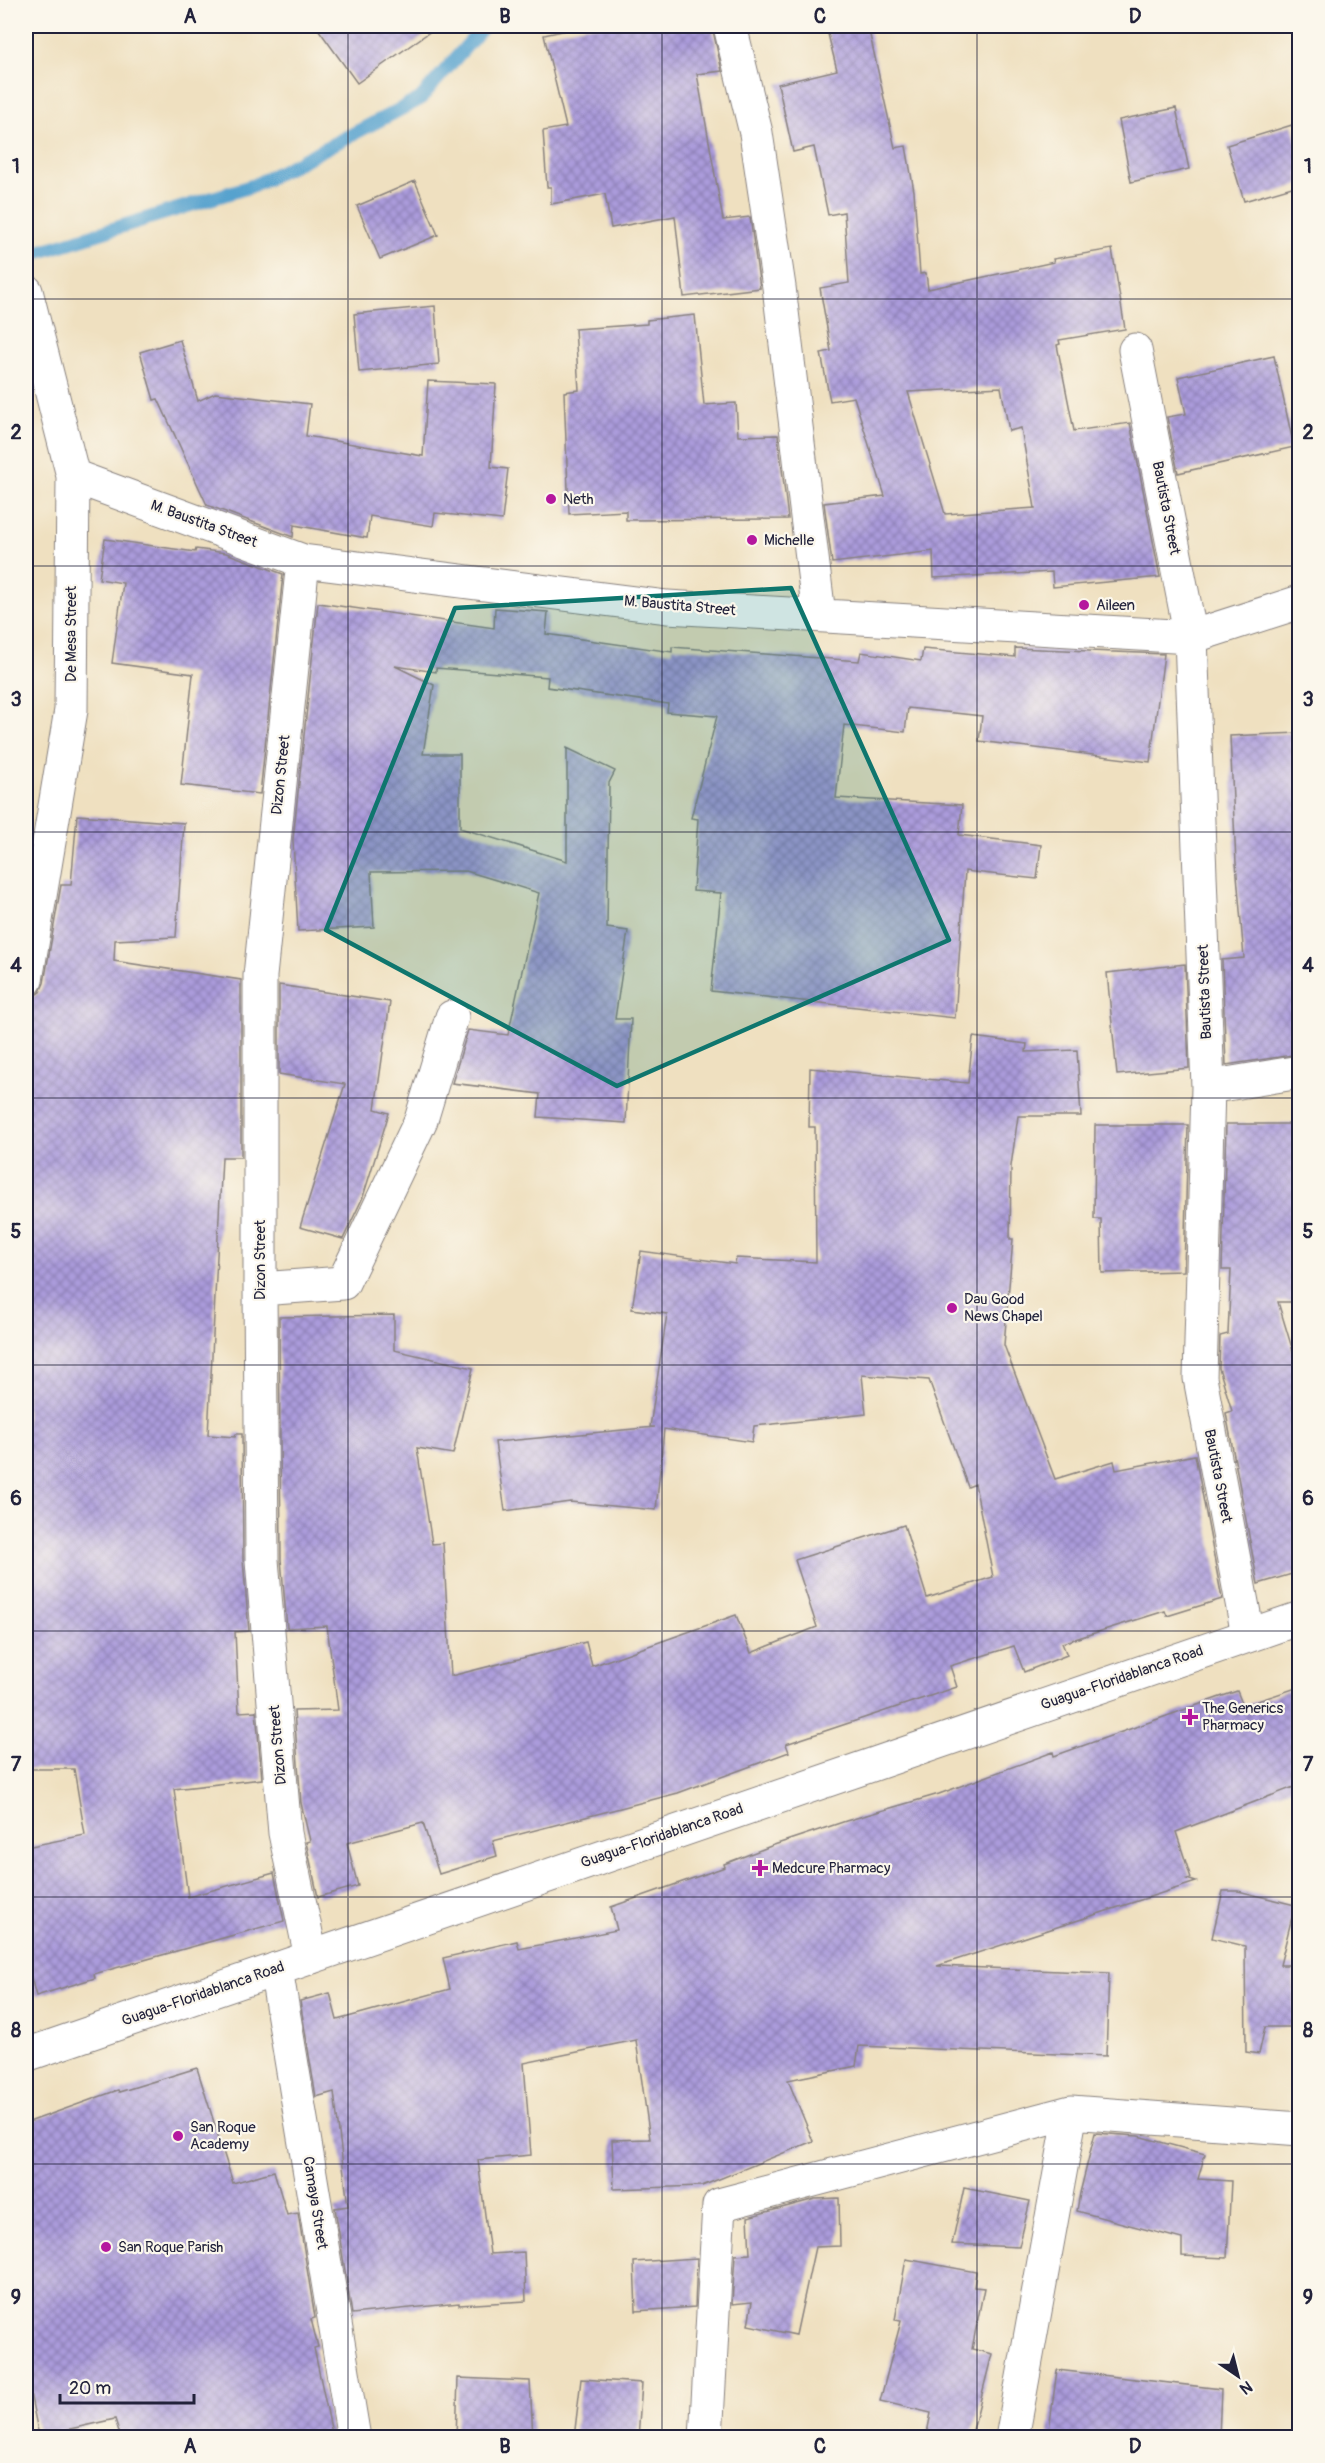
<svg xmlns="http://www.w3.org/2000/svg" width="1325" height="2463" viewBox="0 0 1325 2463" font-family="Pangolin,sans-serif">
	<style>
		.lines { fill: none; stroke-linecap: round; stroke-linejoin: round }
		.stream { stroke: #56a2ce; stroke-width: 14 }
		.building { fill: url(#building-cross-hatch); fill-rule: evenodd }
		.minor-casing { stroke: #88817e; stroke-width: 35 }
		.major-casing { stroke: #88817e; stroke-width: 35 }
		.minor { stroke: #fff; stroke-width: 33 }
		.major { stroke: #fff; stroke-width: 33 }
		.marked { fill: #0f766e; fill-opacity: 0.2; stroke: #0f766e; stroke-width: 4.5; stroke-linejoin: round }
		.grid { fill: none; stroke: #22223b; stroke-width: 1.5; stroke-opacity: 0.55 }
		.poi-dot { fill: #b5179e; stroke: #fbf7ec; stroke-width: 2 }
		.labels { text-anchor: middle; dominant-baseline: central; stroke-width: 4.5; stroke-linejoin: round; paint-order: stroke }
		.poi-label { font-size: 15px; fill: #22223b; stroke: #fbf7ec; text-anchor: start }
		.street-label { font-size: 15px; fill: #22223b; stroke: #fbf7ec }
		.neatline { fill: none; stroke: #22223b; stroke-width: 2 }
		.grid-label { font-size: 20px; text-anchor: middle; font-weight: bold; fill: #22223b }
	</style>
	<defs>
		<pattern id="building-cross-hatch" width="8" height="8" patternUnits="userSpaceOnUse" patternTransform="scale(1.5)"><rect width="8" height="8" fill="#ab9bdb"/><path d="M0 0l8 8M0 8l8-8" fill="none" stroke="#8b7eb3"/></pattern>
	</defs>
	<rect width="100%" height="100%" fill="#fbf7ec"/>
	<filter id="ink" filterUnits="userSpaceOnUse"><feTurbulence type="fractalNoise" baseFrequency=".0167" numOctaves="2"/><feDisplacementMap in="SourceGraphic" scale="12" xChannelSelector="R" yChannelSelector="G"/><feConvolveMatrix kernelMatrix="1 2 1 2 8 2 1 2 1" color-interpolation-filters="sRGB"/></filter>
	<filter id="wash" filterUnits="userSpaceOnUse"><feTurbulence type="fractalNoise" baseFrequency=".008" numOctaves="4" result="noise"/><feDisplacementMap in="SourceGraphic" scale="24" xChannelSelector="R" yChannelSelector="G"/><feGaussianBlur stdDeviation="1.35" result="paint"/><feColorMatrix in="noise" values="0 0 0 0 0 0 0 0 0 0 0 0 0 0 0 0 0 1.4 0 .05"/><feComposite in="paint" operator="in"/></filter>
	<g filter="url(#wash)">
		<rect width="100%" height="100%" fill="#efe0c0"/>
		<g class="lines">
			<path class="stream" d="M26,256L255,185L420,99L484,26"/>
		</g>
		<g id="blocks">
			<path class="building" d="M316,26H438L357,83Z
				M585,26H712L722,71L697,74L723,220L750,217L760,288L684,297L675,216L611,228L605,194L551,204V187H547L543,131L566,127L544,35Z
				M826,26H868L895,148L906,146L914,191L920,274L926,273L928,289L1054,262L1053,259L1112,249L1125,329L1059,340L1060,344L1057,345L1074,431L1130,423L1160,577L1053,587L1052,572L934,578L933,551L832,563L824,503L885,496L854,397L830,401L821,353L831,351L820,288L849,283L844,212L828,215L814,147L793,152L778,84L837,70ZM1001,387L1009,431L1021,428L1035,508L945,514L908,392Z
				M1176,108L1189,169L1131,182L1119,120Z
				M1292,125L1299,150V185L1244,201L1227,145Z
				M415,181L438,235L380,259L357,206Z
				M435,306L439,364L359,372L354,314Z
				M695,315L704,405L736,403L738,436L778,435L788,519L626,520V511L569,514L564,392L579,390L575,329L647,324V320Z
				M180,340L198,401L215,393L310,404L306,436L423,456L428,381L496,384L491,467L508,469L502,520L435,513L433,526L370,516L367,538L294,525L293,537L207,505L158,399L154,400L140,352Z
				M1274,356L1294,447L1178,473L1167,417L1186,414L1178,377Z
				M105,539L195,552L196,549L226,553L283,574L260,794L181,785L193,674L112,663L123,583L99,579Z
				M318,603L494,628L495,608L548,612L546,634L672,652V647L859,661L861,652L921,661L923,649L1015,657V648L1164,654L1150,762L979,741L982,716L908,708L905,732L844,725L836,798L962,805L959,835L1041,845L1037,879L965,871L955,1018L711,991L721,893L693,891L698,819L691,818L717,716L667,712L668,704L547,687L548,677L436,668V672L395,666L434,685L423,754H460V828L567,861V748L615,771L609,783L607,928L628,931L615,1019H631L626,1123L538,1117L540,1094L452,1083L468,1030L508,1035L539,893L466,871L371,872L374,927L298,931L293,840Z
				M1299,733V1054L1226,1065L1222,960L1244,958L1236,863L1230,736Z
				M77,815L184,823L176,937L115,940L114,961L241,980V1157H222L208,1435L235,1437L236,1434H242L243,1560L249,1631L235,1632L239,1712L256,1711L262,1779L174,1789L188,1897L274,1873L284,1921L94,1974L95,1978L36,1996L26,1960V1847L85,1835L74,1769H26V1033L31,998L40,992L44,983L61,885H71Z
				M1185,964L1189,1068L1117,1075L1107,973Z
				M279,985L390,1002L375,1109L389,1113L363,1197L343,1239L300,1227L345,1084L279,1074Z
				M973,1037L1027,1044L1026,1052L1077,1050L1081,1116H1018L1011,1166L1010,1239H1013L1004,1345L1055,1479L1114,1461L1116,1470L1195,1455L1222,1599L1167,1616L1165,1611L1062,1643L1067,1655L1024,1672L1014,1646L950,1666L957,1687L786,1744L789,1752L678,1793L493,1841L497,1856L439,1874L423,1823L347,1843L358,1886L318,1897L306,1842L310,1841L301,1803L294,1711L338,1710L327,1626L287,1628L281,1559L279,1317L394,1315V1350L473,1368L453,1454L417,1448L432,1544L443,1543L451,1676L586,1642L592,1666L736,1615L751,1653L817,1627L795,1560L904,1525L927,1598L993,1577L975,1484L968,1487L929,1380L862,1375L866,1414L754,1426L752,1442L664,1429L656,1510L570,1502L505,1511L495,1442L655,1427H650L667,1314L632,1309L641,1251L735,1264L736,1258L816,1262L815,1127H809L810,1068L968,1083Z
				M1226,1124H1299V1253H1296L1294,1302H1278L1299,1371V1572L1258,1584L1226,1413L1232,1411L1219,1368L1220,1336L1228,1334L1231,1270H1222Z
				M1095,1125H1188L1184,1271L1102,1273L1101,1219H1094Z
				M1299,1687V1785L1176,1832L1191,1878L1187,1879L1196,1882L937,1966L1109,1973L1106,2056L859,2046L856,2066L788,2080L813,2141L702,2186L614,2189L612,2140L650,2139L636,2040L524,2063L531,2155L478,2160L490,2254L524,2252L526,2301L459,2305V2303L352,2314L335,2208L348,2206L334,2092L316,2097L300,2001L330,1993L337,2020L450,1989L443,1958L517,1941L519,1949L617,1930L611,1907L725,1867L724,1864L771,1846L846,1821L939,1794L1053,1752L1054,1756L1237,1691L1243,1706Z
				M1223,1891H1238L1295,1905L1280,1965H1294V2027H1265L1259,2054L1246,2052L1245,1946L1212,1938Z
				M197,2068L233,2183L274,2171L287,2215L298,2213L315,2318L311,2319L318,2347L314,2348L333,2438H121L115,2419L39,2436L26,2374V2123L118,2090L119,2092Z
				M1095,2133L1138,2136L1205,2154L1198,2179L1231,2181L1227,2258L1182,2256V2239L1077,2211L1080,2193Z
				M964,2188L1030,2201L1019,2247L952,2244Z
				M839,2198L840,2246L815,2247L796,2335L748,2325L752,2302L732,2304L735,2255L750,2254L748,2217L815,2199Z
				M697,2258L695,2307L636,2311L634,2262Z
				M906,2259L976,2272L974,2287L984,2288L972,2349L992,2354L971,2438H926L931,2413L880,2401L901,2321L895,2320Z
				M1057,2370L1221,2389L1219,2438H1048Z
				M458,2378L530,2381L533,2438H456Z
				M581,2379L642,2383L638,2438H574Z"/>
		</g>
	</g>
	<g filter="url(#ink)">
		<use href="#blocks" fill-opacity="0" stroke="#88817e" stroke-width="1.5"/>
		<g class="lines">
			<defs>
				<path id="minor" d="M730,26L756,133L779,287L819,615
					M26,291L73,476L71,710L26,980
					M1135,350L1191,637L1208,1087L1200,1378L1248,1635
					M73,476L303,561L667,607L1191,637L1300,602
					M303,561L260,976V1289L262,1560L285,1833L311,1957
					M1208,1087L1300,1072
					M260,1289L343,1283L421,1120L452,1017
					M276,1969L354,2438
					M706,2438L719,2205L1071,2112L1300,2129
					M1012,2438L1071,2112"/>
				<path id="major" d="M26,2055L1300,1618"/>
			</defs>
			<use href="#minor" class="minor-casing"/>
			<use href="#major" class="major-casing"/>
			<use href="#minor" class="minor"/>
			<use href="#major" class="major"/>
		</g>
	</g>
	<path class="marked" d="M791,588L949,940L617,1086L326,930L455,608Z"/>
	<path class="grid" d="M348,26V2438M662,26V2438M977,26V2438M26,299H1300M26,566H1300M26,832H1300M26,1098H1300M26,1365H1300M26,1631H1300M26,1897H1300M26,2164H1300"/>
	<g class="poi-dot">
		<circle cx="551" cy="499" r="6"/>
		<circle cx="752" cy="540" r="6"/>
		<circle cx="1084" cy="605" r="6"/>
		<circle cx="952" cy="1308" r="6"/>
		<path d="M1187 1708h6v6h6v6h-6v6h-6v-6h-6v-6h6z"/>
		<path d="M757 1859h6v6h6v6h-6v6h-6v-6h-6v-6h6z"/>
		<circle cx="178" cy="2136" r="6"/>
		<circle cx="106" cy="2247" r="6"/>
	</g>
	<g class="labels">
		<g class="poi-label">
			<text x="563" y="499">Neth</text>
			<text x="764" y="540">Michelle</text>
			<text x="1096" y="605">Aileen</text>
			<text x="964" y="1299">Dau Good<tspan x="964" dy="17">News Chapel</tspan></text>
			<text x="1202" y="1708">The Generics<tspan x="1202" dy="17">Pharmacy</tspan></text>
			<text x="772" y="1868">Medcure Pharmacy</text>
			<text x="190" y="2127">San Roque<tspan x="190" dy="17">Academy</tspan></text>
			<text x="118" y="2247">San Roque Parish</text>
		</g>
		<g class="street-label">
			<text transform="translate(1166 508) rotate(79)">Bautista Street</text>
			<text transform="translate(204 524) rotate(20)">M. Baustita Street</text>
			<text transform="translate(680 606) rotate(5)">M. Baustita Street</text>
			<text transform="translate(71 634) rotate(-90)">De Mesa Street</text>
			<text transform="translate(281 775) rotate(-84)">Dizon Street</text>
			<text transform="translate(1205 992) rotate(-92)">Bautista Street</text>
			<text transform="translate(260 1260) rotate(-90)">Dizon Street</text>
			<text transform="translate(1218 1476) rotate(79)">Bautista Street</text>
			<text transform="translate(1122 1678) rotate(-19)">Guagua-Floridablanca Road</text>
			<text transform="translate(278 1745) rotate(-95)">Dizon Street</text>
			<text transform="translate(662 1836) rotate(-19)">Guagua-Floridablanca Road</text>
			<text transform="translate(203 1994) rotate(-19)">Guagua-Floridablanca Road</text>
			<text transform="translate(315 2203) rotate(81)">Camaya Street</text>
		</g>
	</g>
	<rect width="1325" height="2463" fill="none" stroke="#fbf7ec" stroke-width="66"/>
	<g transform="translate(1238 2376) rotate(145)" stroke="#fbf7ec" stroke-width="4.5" paint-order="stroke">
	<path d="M0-4.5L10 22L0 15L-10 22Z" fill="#22223b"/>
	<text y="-9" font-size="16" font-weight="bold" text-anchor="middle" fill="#22223b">N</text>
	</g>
	<path d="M60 2394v9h134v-9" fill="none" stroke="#22223b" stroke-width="3"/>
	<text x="69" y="2394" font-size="18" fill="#22223b" stroke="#fbf7ec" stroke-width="4.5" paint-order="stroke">20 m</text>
	<rect x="33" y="33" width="1259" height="2397" class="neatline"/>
	<g class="grid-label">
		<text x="190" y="23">A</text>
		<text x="505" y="23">B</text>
		<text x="820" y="23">C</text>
		<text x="1135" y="23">D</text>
		<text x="16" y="173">1</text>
		<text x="1308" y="173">1</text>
		<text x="16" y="439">2</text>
		<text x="1308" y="439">2</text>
		<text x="16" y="706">3</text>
		<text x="1308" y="706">3</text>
		<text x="16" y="972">4</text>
		<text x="1308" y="972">4</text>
		<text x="16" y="1238">5</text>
		<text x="1308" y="1238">5</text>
		<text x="16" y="1505">6</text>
		<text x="1308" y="1505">6</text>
		<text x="16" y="1771">7</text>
		<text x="1308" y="1771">7</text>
		<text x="16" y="2037">8</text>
		<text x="1308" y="2037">8</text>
		<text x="16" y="2304">9</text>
		<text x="1308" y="2304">9</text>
		<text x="190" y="2453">A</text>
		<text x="505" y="2453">B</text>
		<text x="820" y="2453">C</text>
		<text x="1135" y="2453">D</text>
	</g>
</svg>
